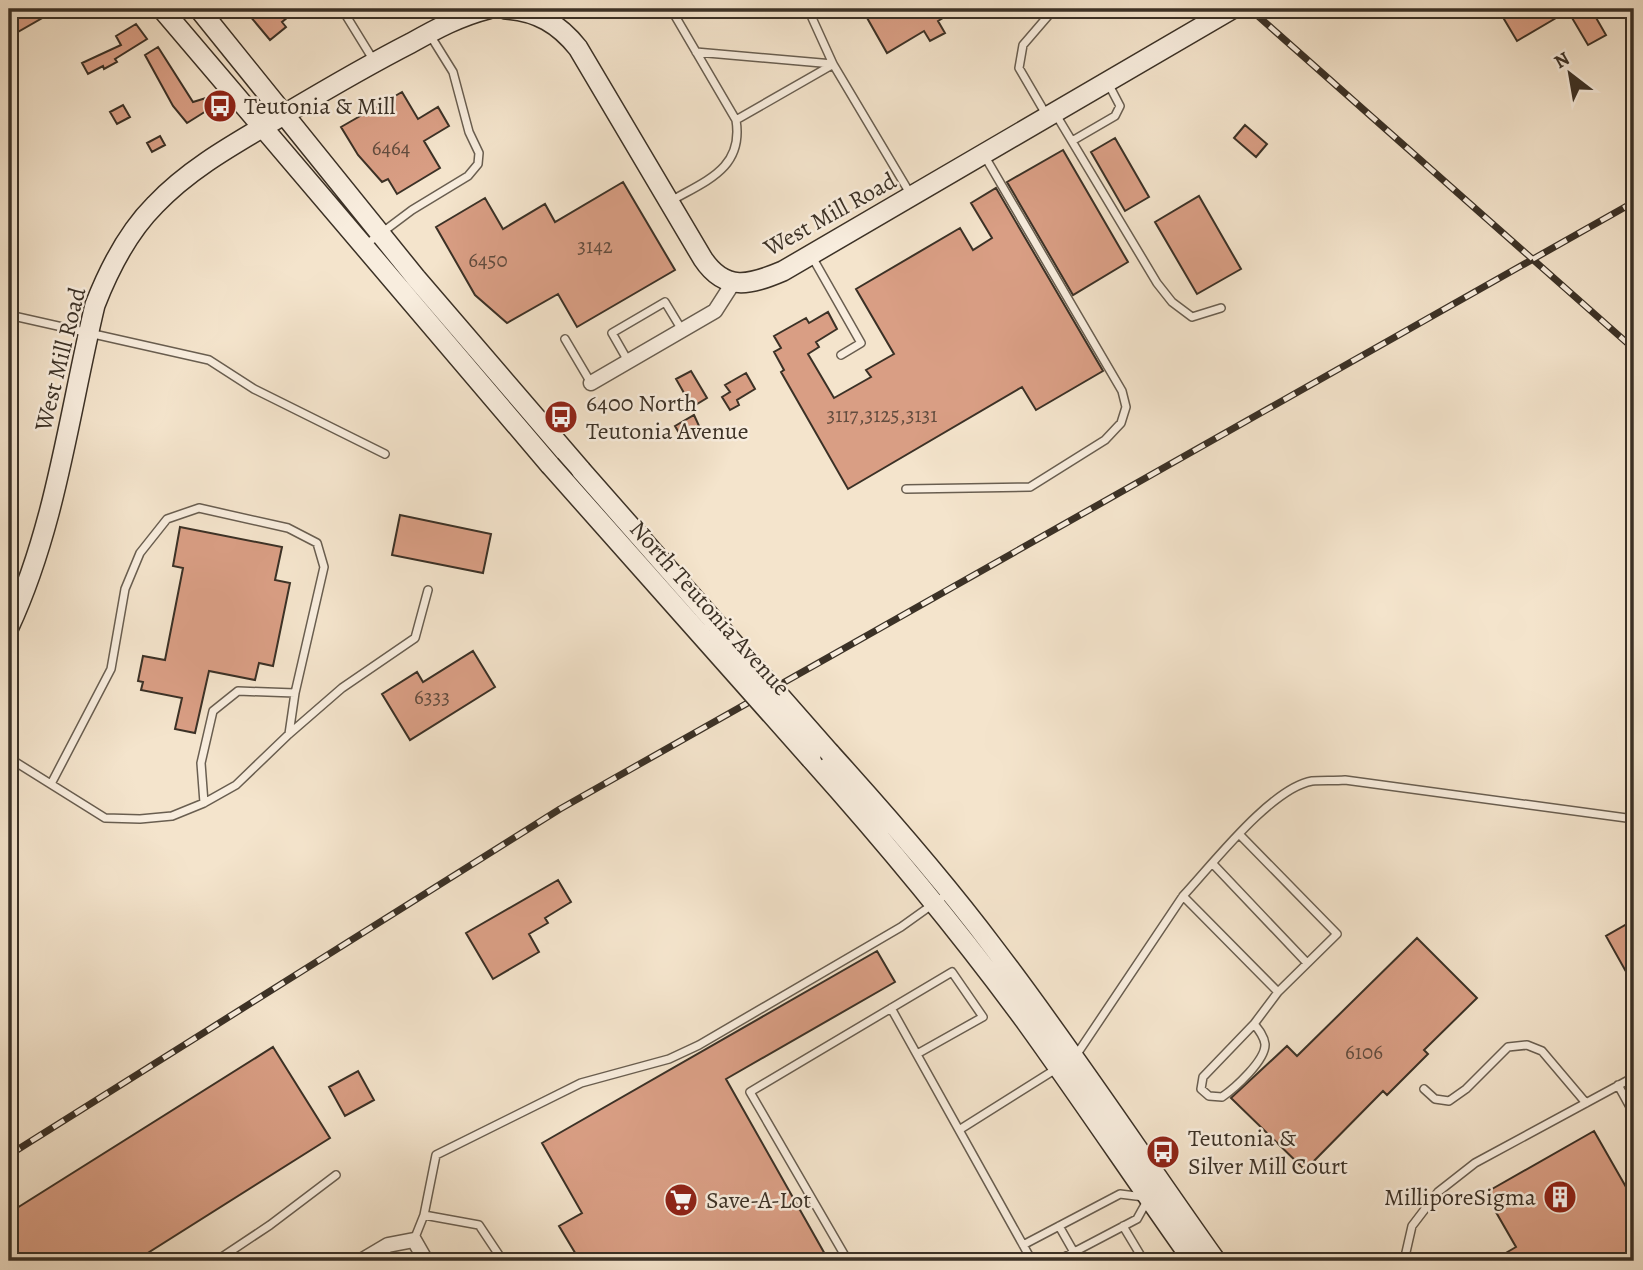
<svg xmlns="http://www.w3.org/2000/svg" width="1643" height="1270" viewBox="0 0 1643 1270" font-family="Alegreya,serif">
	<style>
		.building { fill: #d99e84; stroke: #3b3126; stroke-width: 2 }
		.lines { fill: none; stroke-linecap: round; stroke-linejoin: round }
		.service-casing { stroke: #695e50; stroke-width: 10 }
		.minor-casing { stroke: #695e50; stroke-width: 17 }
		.secondary-casing { stroke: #3b3126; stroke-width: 22 }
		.service { stroke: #f8edde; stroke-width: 7 }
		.minor { stroke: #f8edde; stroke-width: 14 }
		.secondary { stroke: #f8edde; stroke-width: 19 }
		.rail-casing { stroke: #3b3126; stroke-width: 7 }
		.rail { stroke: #f8edde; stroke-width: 4.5; stroke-dasharray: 13; stroke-linecap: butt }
		.secondary-bridge-casing { stroke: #3b3126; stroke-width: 22; stroke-linecap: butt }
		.secondary-bridge { stroke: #f8edde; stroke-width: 19 }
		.labels { text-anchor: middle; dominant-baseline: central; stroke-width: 5; stroke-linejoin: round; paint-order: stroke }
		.number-label { font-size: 21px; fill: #624c3e }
		.poi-label { font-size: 24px; fill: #3b3126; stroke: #f8edde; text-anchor: start }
		.street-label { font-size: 24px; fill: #3b3126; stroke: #f8edde }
	</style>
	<rect width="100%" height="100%" fill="#f4e4cc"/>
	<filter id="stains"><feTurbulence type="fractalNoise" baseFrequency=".00286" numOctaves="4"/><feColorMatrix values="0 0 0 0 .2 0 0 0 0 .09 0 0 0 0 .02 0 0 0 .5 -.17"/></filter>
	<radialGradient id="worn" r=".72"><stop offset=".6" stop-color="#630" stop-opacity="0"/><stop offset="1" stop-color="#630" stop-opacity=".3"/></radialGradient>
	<path class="building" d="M9,9H58L9,37Z
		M244,9H298L282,22L286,27L270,40Z
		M878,9H958L938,21L945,33L930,41L924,31L887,53L866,16Z
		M1498,9H1591L1606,35L1588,45L1568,11L1517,41Z
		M136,24L147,39L115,59L117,62L104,69L103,66L88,74L82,63L121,45L116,36Z
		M158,47L193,102L206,98L211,108L187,123L173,106L145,55Z
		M402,92L418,119L438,107L449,126L424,141L440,168L397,194L388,179L382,182L358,155L341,127Z
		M123,105L130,117L117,124L110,112Z
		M1245,125L1267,144L1256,157L1234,138Z
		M160,136L165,145L152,152L147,143Z
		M1115,138L1149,197L1125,211L1091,152Z
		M1063,150L1128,262L1073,295L1007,182Z
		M623,182L675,270L577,327L558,294L507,323L475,295L436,227L485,198L503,229L545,204L555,222Z
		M996,188L1103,371L1036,410L1022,387L848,489L781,372L784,370L774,352L781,348L774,336L806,318L809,323L828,312L837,329L816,342L819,347L808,354L834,398L871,377L866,370L894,354L856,289L960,228L973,250L992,238L971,203Z
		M1199,196L1241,269L1197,294L1155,222Z
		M691,371L707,398L692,407L676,379Z
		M746,373L755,389L737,400L739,405L730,410L722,397L730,392L725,385Z
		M694,415L700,428L682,438L675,426Z
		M400,515L491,534L483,573L392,555Z
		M180,527L282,547L275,580L290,583L273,666L259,663L255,680L209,671L195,733L175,729L182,698L141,690L143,682L138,681L143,656L165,660L183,568L173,566Z
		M473,651L495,687L410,740L382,694L417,672L423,682Z
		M558,880L571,902L545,918L548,923L529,934L539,952L493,979L466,933Z
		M1634,920V986L1606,936Z
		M1417,938L1477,998L1424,1050L1428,1054L1387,1095L1383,1091L1305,1170L1231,1098L1287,1046L1297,1056Z
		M877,951L895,982L726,1079L826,1256L818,1261H580L559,1226L582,1213L542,1143Z
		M273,1047L330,1138L135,1261H9V1213Z
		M358,1071L374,1100L345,1116L329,1087Z
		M1594,1131L1634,1201V1261H1492L1516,1247L1485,1193Z"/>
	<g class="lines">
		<defs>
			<path id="service" d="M342,9L374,61
				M808,9L833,64L911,195
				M170,18L181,9
				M696,52L833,64
				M1055,113L1157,283L1172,302L1192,317L1221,308
				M1047,116L1019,68L1023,45L1054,9
				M736,120L832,65
				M1072,141L1115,116L1120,106L1108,83
				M669,202C705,181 744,169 736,120L671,9
				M364,246L412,210L468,176L478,164L479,153L469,132L453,72L430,35
				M811,255L861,343L841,355
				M9,315L209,360L254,389L385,454
				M565,339L591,383
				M628,361L612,333L665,302L682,330
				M906,489L1030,487L1105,440L1121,423L1126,407L1122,391L984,155
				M9,758L105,818L140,819L172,816L204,803L236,785L289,734L342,688L415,638L428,590
				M51,784L111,669L125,589L140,553L167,519L199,508L288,528L317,543L324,567L295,693L289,734
				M204,803L201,763L213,711L238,691L295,693
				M1240,835L1337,934L1278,992L1183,896C1212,865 1271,788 1312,781C1322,780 1334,781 1345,780L1634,819
				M1213,864L1307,963
				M891,1008L1032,1261
				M1254,1024L1203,1077L1201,1089L1209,1096L1222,1097C1235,1088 1266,1060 1265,1044C1264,1036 1259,1030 1254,1024L1278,992
				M1075,1057L1183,896
				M1618,1085L1634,1114
				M1424,1089L1435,1099L1449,1101L1466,1089L1508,1047L1527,1045L1542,1051L1586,1103
				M959,1130L1056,1069
				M424,1215L479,1225L503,1261
				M1059,1226L1079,1261
				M1123,1226L1144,1261
				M414,1240L424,1215L436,1155L581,1083L669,1059L699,1045L901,927L950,892
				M1023,1245L1120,1194L1144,1197
				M216,1261L270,1225L336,1175
				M848,1261L750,1092L952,972L983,1017L917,1054
				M1057,1261L1137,1219L1147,1201
				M1404,1261L1412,1226L1438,1192L1475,1163L1634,1077"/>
			<path id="minor" d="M591,383L715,311L733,283
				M361,1261L388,1245L414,1240L426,1261"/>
			<path id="secondary" d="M162,9L550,465
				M199,9L416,278L581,470
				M506,9C537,11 559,24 578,48L703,259C725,292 750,285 783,271L1232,9
				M9,627C56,526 69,413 95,305C109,269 127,233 155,205C192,166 240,141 285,114C327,89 368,65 411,43C436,29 460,16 488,9
				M830,753C887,816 943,880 994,948C1072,1050 1142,1157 1216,1261
				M811,759C887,844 959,931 1026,1022C1083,1101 1137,1182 1193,1261"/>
		</defs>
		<use href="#service" class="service-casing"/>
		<use href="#minor" class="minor-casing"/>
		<use href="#secondary" class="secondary-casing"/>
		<use href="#service" class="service"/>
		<use href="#minor" class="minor"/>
		<use href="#secondary" class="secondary"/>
		<defs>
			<path id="rail" d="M1250,9L1634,349
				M9,1155L560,809L1634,202"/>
		</defs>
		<use href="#rail" class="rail-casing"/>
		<use href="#rail" class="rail"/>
		<defs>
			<path id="secondary-bridge" d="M550,465L811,759
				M581,470L830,753"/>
		</defs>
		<use href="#secondary-bridge" class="secondary-bridge-casing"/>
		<use href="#secondary-bridge" class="secondary-bridge"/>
	</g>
	<defs>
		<symbol id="bus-disc" viewBox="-11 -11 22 22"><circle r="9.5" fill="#8f2418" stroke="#f8edde"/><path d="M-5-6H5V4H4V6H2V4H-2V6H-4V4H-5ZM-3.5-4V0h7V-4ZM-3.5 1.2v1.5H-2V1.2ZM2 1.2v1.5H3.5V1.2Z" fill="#fff"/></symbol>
		<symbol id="building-disc" viewBox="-11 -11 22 22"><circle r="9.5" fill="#8f2418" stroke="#f8edde"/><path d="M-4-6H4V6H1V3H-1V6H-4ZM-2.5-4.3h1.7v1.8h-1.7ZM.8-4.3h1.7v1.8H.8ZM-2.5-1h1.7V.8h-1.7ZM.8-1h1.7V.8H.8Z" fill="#fff"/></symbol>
		<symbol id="supermarket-disc" viewBox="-11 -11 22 22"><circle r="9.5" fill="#8f2418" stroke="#f8edde"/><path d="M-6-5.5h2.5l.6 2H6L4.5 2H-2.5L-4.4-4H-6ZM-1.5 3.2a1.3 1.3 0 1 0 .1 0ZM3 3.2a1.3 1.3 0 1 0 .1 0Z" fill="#fff"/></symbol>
	</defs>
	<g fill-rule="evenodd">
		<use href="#bus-disc" x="201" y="87" width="38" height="38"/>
		<use href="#bus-disc" x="542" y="398" width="38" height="38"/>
		<use href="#bus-disc" x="1144" y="1133" width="38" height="38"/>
		<use href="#building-disc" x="1541" y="1178" width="38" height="38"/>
		<use href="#supermarket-disc" x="662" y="1181" width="38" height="38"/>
	</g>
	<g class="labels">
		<g class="number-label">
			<text x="391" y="148">6464</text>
			<text x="595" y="246">3142</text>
			<text x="488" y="260">6450</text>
			<text x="882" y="415">3117,3125,3131</text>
			<text x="432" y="697">6333</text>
			<text x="1364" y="1052">6106</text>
		</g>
		<g class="poi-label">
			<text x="244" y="106">Teutonia &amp; Mill</text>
			<text x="586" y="403">6400 North<tspan x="586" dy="28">Teutonia Avenue</tspan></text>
			<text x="1188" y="1138">Teutonia &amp;<tspan x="1188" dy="28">Silver Mill Court</tspan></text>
			<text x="1536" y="1197" text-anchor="end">MilliporeSigma</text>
			<text x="706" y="1200">Save-A-Lot</text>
		</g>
		<g class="street-label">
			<text transform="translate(830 214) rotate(-29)">West Mill Road</text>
			<text transform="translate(60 359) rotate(-76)">West Mill Road</text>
			<text transform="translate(710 608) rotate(48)">North Teutonia Avenue</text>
		</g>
	</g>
	<rect width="1643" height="1270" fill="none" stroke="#f4e4cc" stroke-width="35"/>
	<rect x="10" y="10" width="1622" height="1249" fill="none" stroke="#3b3126" stroke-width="3.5"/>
	<rect x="18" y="18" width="1608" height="1235" fill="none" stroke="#3b3126" stroke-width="2"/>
	<g transform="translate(1570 74) rotate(329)" stroke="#f8edde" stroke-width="5" paint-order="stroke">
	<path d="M0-5L12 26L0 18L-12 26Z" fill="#3b3126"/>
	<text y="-10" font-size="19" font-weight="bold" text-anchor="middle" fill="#3b3126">N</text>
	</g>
	<rect width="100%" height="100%" filter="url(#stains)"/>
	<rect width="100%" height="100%" fill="url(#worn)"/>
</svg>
